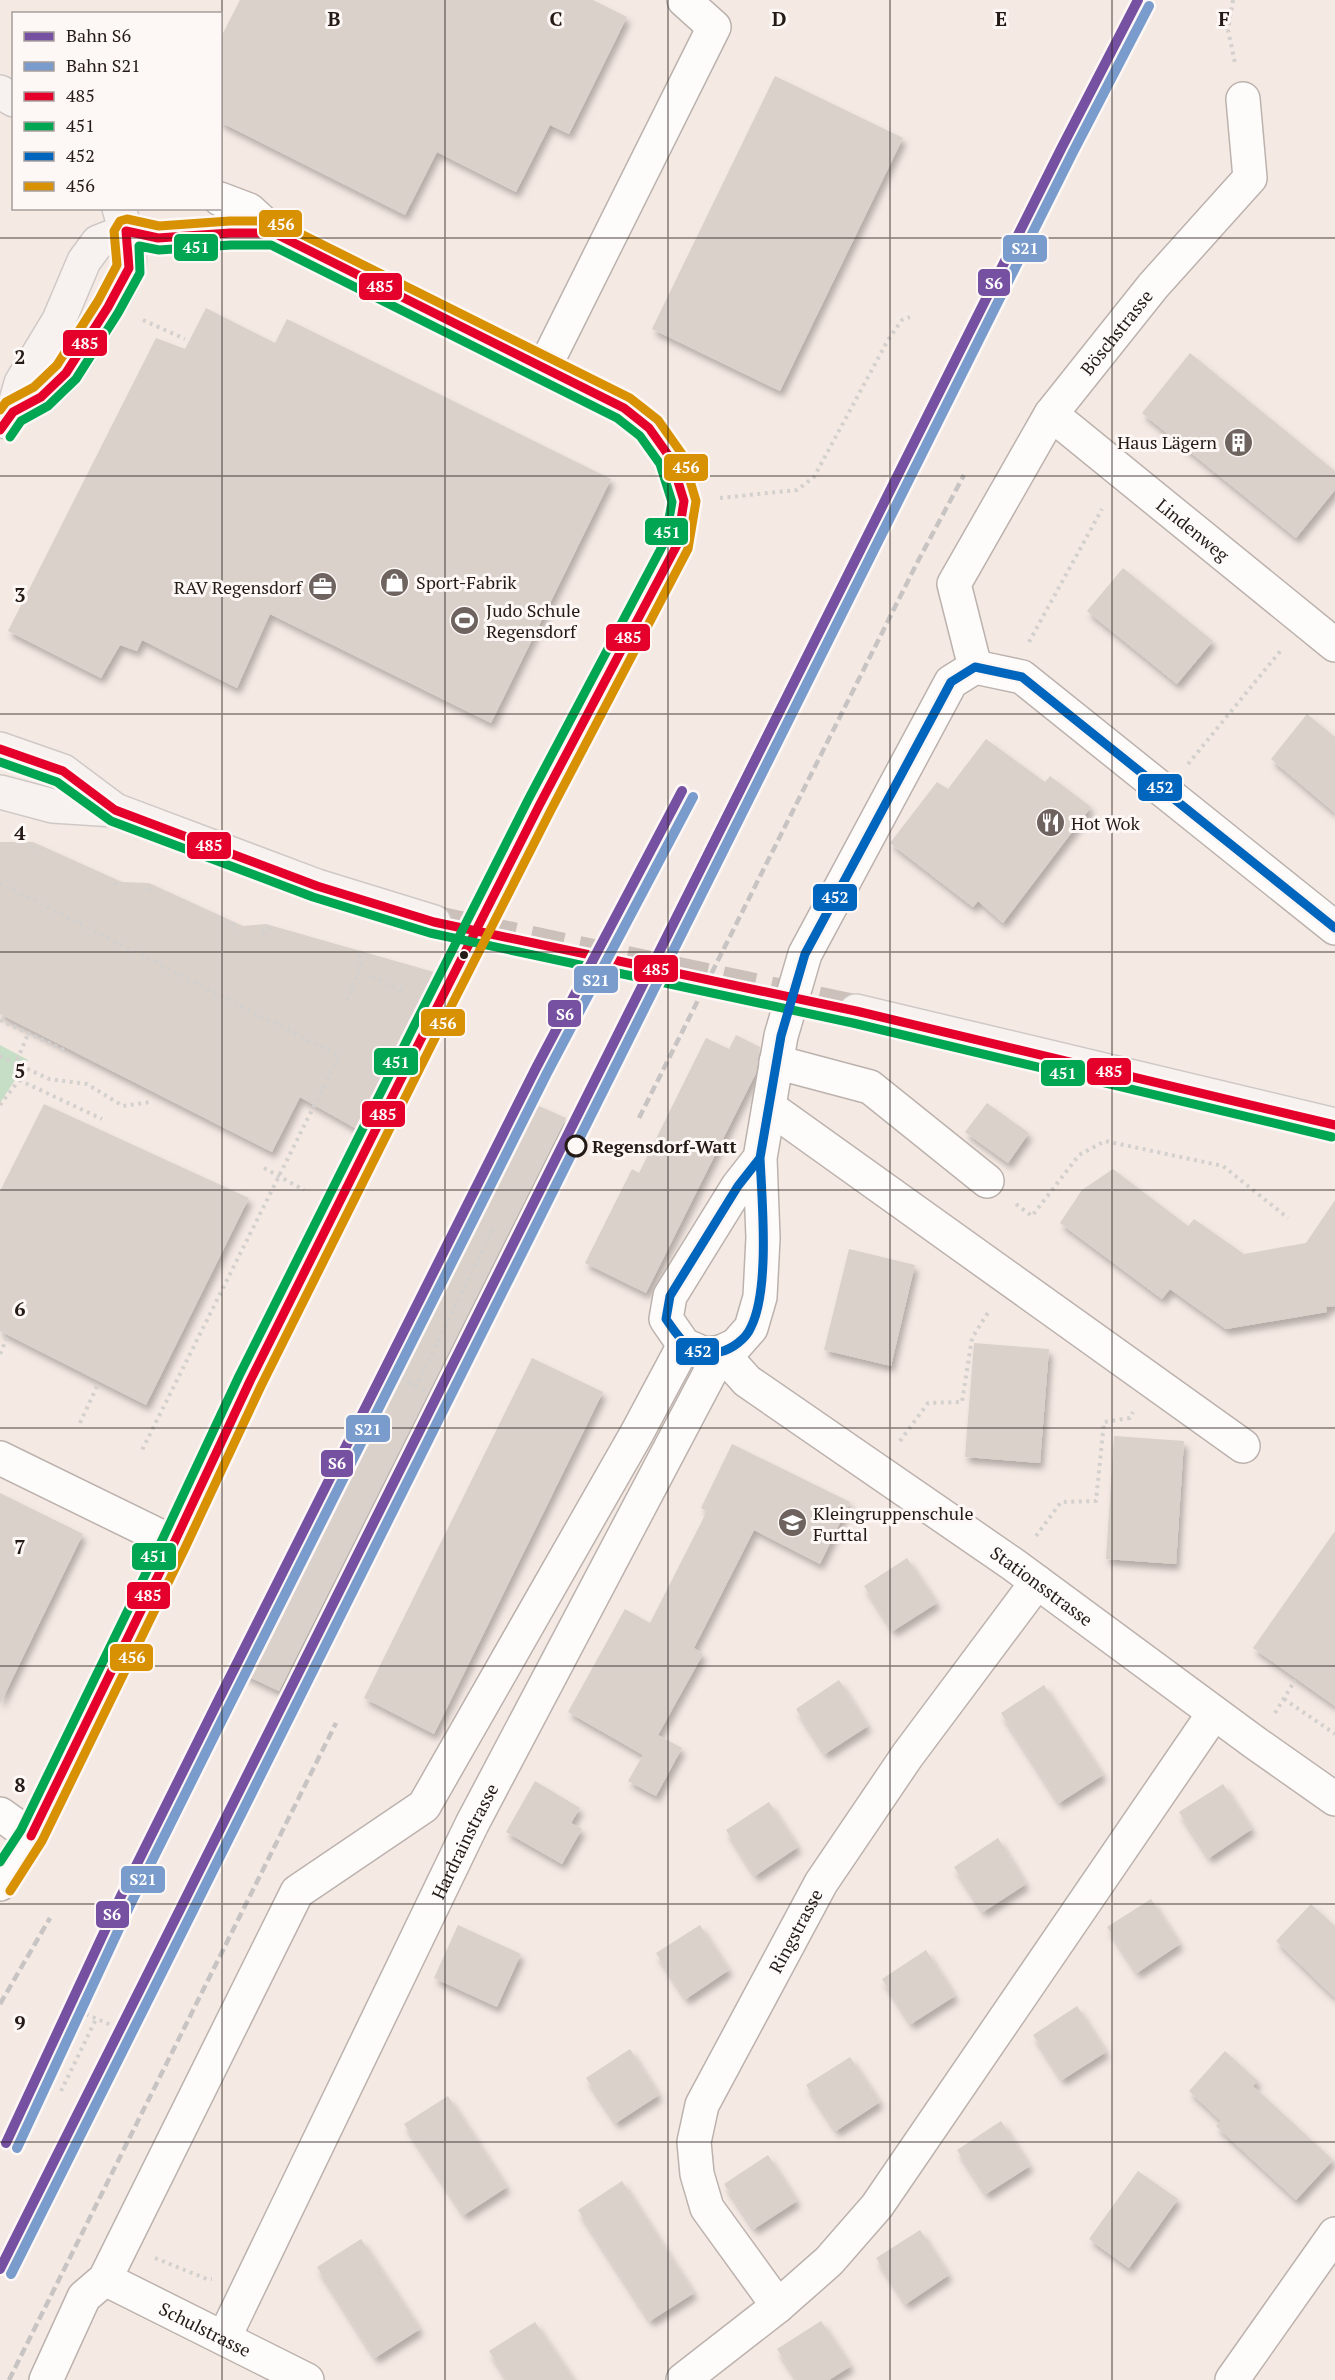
<svg xmlns="http://www.w3.org/2000/svg" width="1335" height="2380" viewBox="0 0 1335 2380" font-family="'PT Serif',serif">
	<style>
		.green { fill: #c6dec6 }
		.building { fill: #d9d1ca; filter: url(#shadow) }
		.lines { fill: none; stroke-linecap: round; stroke-linejoin: round }
		.major-tunnel { stroke: #cbc0ba; stroke-width: 33; stroke-dasharray: 33 16; stroke-linecap: butt }
		.minor-casing { stroke: #bcb2ad; stroke-width: 36 }
		.major-casing { stroke: #cfc9c6; stroke-width: 36 }
		.path { stroke: #d3d0ce; stroke-width: 4; stroke-dasharray: 3 4.5; stroke-linecap: butt }
		.minor { stroke: #fefcfb; stroke-width: 33 }
		.major { stroke: #f7f1ef; stroke-width: 33 }
		.rail { stroke: #c7c4c3; stroke-width: 4.5; stroke-dasharray: 9 4.5; stroke-linecap: butt }
		.bus-1-casing { stroke: #fdf7f5; stroke-width: 14 }
		.bus-2-casing { stroke: #fdf7f5; stroke-width: 14 }
		.bus-3-casing { stroke: #fdf7f5; stroke-width: 14 }
		.bus-4-casing { stroke: #fdf7f5; stroke-width: 14 }
		.bus-1 { stroke: #e4002b; stroke-width: 9 }
		.bus-2 { stroke: #00a651; stroke-width: 9 }
		.bus-3 { stroke: #0065bd; stroke-width: 9 }
		.bus-4 { stroke: #d89103; stroke-width: 9 }
		.rail-1-casing { stroke: #fdf7f5; stroke-width: 15 }
		.rail-2-casing { stroke: #fdf7f5; stroke-width: 15 }
		.rail-1 { stroke: #7751a1; stroke-width: 10 }
		.rail-2 { stroke: #799ccd; stroke-width: 10 }
		.grid { fill: none; stroke: #251b16; stroke-width: 1.5; stroke-opacity: 0.55 }
		.bus-dot { fill: #251b16; stroke: #fdf7f5; stroke-width: 2 }
		.stop-dot { fill: #fdf7f5; stroke: #251b16; stroke-width: 3 }
		.labels { text-anchor: middle; dominant-baseline: central; stroke-width: 6; stroke-linejoin: round; paint-order: stroke }
		.street-label { font-size: 18px; fill: #251b16; stroke: #fdf7f5 }
		.poi-label { font-size: 18px; fill: #251b16; stroke: #fdf7f5; text-anchor: start }
		.stop-label { font-size: 18px; font-weight: bold; fill: #251b16; stroke: #fdf7f5; text-anchor: start }
		.grid-label { font-size: 20px; text-anchor: middle; font-weight: bold; fill: #251b16; stroke: #fdf7f5; stroke-width: 6; stroke-linejoin: round; paint-order: stroke }
		.line-badge { stroke: #fdf7f5; stroke-width: 2 }
		.badge-label { font-size: 16px; text-anchor: middle; font-weight: bold; fill: #fff }
	</style>
	<defs>
		<filter id="shadow"><feDropShadow dx="3.5" dy="6" stdDeviation="3" flood-color="#0004"/></filter>
	</defs>
	<rect width="100%" height="100%" fill="#f5e9e3"/>
	<path class="green" d="M0,1045L28,1060L0,1103Z"/>
	<path class="building" d="M240,0H593L627,17L569,134L550,125L516,192L437,152L405,215L220,122V39Z
		M775,76L903,138L780,391L652,329Z
		M206,308L275,343L287,319L611,479L491,723L270,614L237,688L142,640L137,651L120,645L101,678L8,631L156,338L185,349Z
		M1190,353L1335,471V490L1296,538L1142,413Z
		M1123,568L1213,641L1177,684L1087,611Z
		M1307,714L1335,737V813L1271,759Z
		M986,739L1045,782L1050,776L1091,807L1003,923L978,901L973,907L890,843L937,782L948,789Z
		M0,842H33L122,882L149,883L243,926L266,924L434,972L355,1128L300,1097L272,1152L0,1014Z
		M736,1035L760,1047L756,1073L646,1293L585,1263L632,1169L639,1173L706,1038L729,1049Z
		M530,1102L566,1118L279,1691L243,1674Z
		M987,1103L1029,1133L1008,1163L965,1132Z
		M44,1104L249,1198L146,1405L0,1331V1191Z
		M1113,1169L1188,1226L1194,1219L1244,1254L1306,1243L1335,1200V1306L1326,1307L1327,1312L1226,1329L1170,1289L1162,1299L1060,1223L1082,1190Z
		M849,1249L915,1265L891,1366L824,1350Z
		M974,1343L1049,1349L1040,1463L965,1457Z
		M532,1358L603,1392L434,1734L364,1698Z
		M1114,1436L1184,1441L1176,1564L1106,1559Z
		M732,1444L850,1502L820,1564L754,1530L694,1648L703,1654L658,1735L682,1748L656,1796L628,1781L643,1755L568,1712L625,1609L650,1623L707,1511L701,1508Z
		M0,1493L83,1534L0,1704Z
		M1335,1531V1706L1253,1648Z
		M907,1558L937,1603L893,1631L864,1586Z
		M839,1680L868,1726L825,1754L796,1709Z
		M1044,1685L1103,1775L1059,1803L1001,1713Z
		M535,1781L580,1808L571,1823L582,1829L562,1864L506,1832Z
		M1223,1784L1252,1829L1209,1858L1179,1812Z
		M769,1802L798,1847L755,1876L726,1830Z
		M998,1838L1026,1884L983,1912L954,1867Z
		M1151,1899L1180,1944L1137,1973L1107,1927Z
		M1311,1904L1335,1926V1998L1276,1941Z
		M458,1925L521,1954L497,2007L434,1978Z
		M700,1925L729,1970L686,1999L656,1953Z
		M926,1950L955,1996L911,2024L882,1979Z
		M1077,2006L1106,2052L1062,2080L1033,2035Z
		M630,2049L659,2095L616,2123L586,2078Z
		M1225,2051L1258,2081L1253,2086L1333,2160L1296,2200L1216,2126L1221,2121L1189,2091Z
		M850,2057L880,2102L836,2131L806,2085Z
		M448,2096L507,2187L464,2215L404,2124Z
		M1001,2121L1030,2166L986,2194L957,2150Z
		M768,2155L797,2201L754,2229L724,2184Z
		M1138,2171L1178,2199L1129,2268L1089,2239Z
		M622,2181L694,2293L650,2321L578,2210Z
		M920,2230L949,2275L906,2304L876,2258Z
		M361,2239L420,2329L375,2358L317,2267Z
		M821,2321L851,2366L829,2380H797L777,2349Z
		M535,2322L574,2380H507L489,2351Z"/>
	<g class="lines">
		<path class="major-tunnel" d="M434,922L856,1011"/>
		<defs>
			<g id="minor">
				<path d="M126,231L158,238L204,236L230,233H274"/>
				<path d="M544,368L714,27L684,0"/>
				<path id="s1" d="M1051,414L1335,645"/>
				<path id="s2" d="M975,667L954,584L1051,414L1153,286L1250,178L1243,99"/>
				<path d="M975,667L1022,677L1335,928"/>
				<path d="M776,1062L870,1087L987,1181"/>
				<path d="M769,1107L1243,1446"/>
				<path d="M760,1158L738,1186L670,1296L666,1319L684,1345L705,1354L721,1352L736,1345L751,1328L760,1297L763,1238L760,1158L781,1036L805,954L951,682L975,667"/>
				<path id="s3" d="M721,1352L747,1381L1014,1565L1254,1742L1335,1799"/>
				<path d="M0,1458L174,1543"/>
				<path d="M0,1814L31,1836"/>
				<path d="M0,1884L31,1836L174,1543L250,1381L427,1027L540,804L677,545L684,501L671,459L649,428L624,408L274,233L249,210L220,199"/>
				<path id="s4" d="M105,2279L307,2380"/>
				<path id="s5" d="M778,2306L707,2208L697,2174L694,2142L702,2105L821,1883L907,1756L1037,1582"/>
				<path id="s6" d="M224,2338L472,1824L721,1352"/>
				<path d="M46,2380L84,2297L105,2279L297,1892L424,1806L637,1433L684,1345"/>
				<path d="M683,2380L778,2306L829,2261L877,2206L1214,1713"/>
				<path d="M1232,2380L1335,2234"/>
			</g>
			<path id="major" d="M0,92L14,100
				M13,412C33,402 50,391 65,374C75,362 127,280 129,267C131,250 124,225 119,208
				M6,422L13,412L21,383L59,320L84,261L98,242L126,231
				M0,749L63,771L115,810L317,886L434,922
				M0,792L53,806L115,810
				M856,1011L1335,1125"/>
		</defs>
		<use href="#minor" class="minor-casing"/>
		<use href="#major" class="major-casing"/>
		<path class="path" d="M1233,0L1228,30L1235,63
			M143,320L185,339
			M720,498L797,490L814,477L888,340L902,320L910,317
			M1029,642L1102,509
			M1188,764L1282,649
			M31,849L37,845
			M115,882L116,889
			M0,883L339,1056L141,1452
			M148,890L153,887
			M233,923L234,932
			M262,933L271,928
			M372,977L404,992
			M347,1000L361,966L358,953
			M0,1020L66,1051
			M0,1056L49,1079L87,1084L123,1106L151,1102
			M19,1080L102,1119
			M0,1105L19,1080L15,1065L28,1034
			M264,1168L304,1190
			M1016,1204L1032,1216L1079,1155L1105,1141L1223,1166L1288,1218
			M0,1354L8,1335
			M394,1375L416,1386L493,1229
			M416,1386L429,1392
			M80,1423L99,1382
			M900,1441L928,1403L962,1402L972,1338L989,1311
			M1036,1536L1061,1502L1096,1501L1104,1422L1130,1418L1133,1412
			M1284,1699L1335,1734
			M1275,1713L1295,1680
			M79,2011L111,2025
			M61,2091L96,2019
			M155,2258L207,2279H212"/>
		<use href="#minor" class="minor"/>
		<use href="#major" class="major"/>
		<path class="rail" d="M639,1118L918,561L964,475
			M0,2004L50,1918
			M9,2380L336,1723"/>
		<defs>
			<path id="bus-1" d="M0,430L13,412L41,397L66,373L108,307L129,268L126,231
				M0,749L63,771L115,810L317,886L434,922L856,1011L1335,1125
				M31,1836L174,1543L250,1381L427,1027L540,804L677,545L684,501L671,459L649,428L624,408L274,233H230L158,238L126,231"/>
			<path id="bus-2" d="M0,762L57,782L111,821L313,897L430,933L853,1023L1332,1137
				M0,1862L21,1830L163,1538L239,1376L416,1022L529,798L665,541L672,502L660,464L640,436L617,418L271,245H231L159,250L139,246L140,273L118,313L76,379L48,406L21,421L10,437"/>
			<path id="bus-3" d="M975,667L1022,677L1335,928
				M760,1158C762,1201 770,1289 751,1327C746,1339 732,1349 720,1352C691,1359 680,1339 666,1319L670,1296L738,1186Z
				M760,1158L781,1036L805,954L951,682L975,667"/>
			<path id="bus-4" d="M0,410L6,402L34,387L57,365L98,301L117,265L114,231L120,221L127,219L159,226L230,221H275L630,398L658,420L682,454L696,501L688,549L551,810L438,1032L261,1386L185,1548L42,1841L10,1891"/>
		</defs>
		<use href="#bus-1" class="bus-1-casing"/>
		<use href="#bus-2" class="bus-2-casing"/>
		<use href="#bus-3" class="bus-3-casing"/>
		<use href="#bus-4" class="bus-4-casing"/>
		<use href="#bus-1" class="bus-1"/>
		<use href="#bus-2" class="bus-2"/>
		<use href="#bus-3" class="bus-3"/>
		<use href="#bus-4" class="bus-4"/>
		<defs>
			<path id="rail-1" d="M6,2143L120,1898L218,1701L536,1068L682,791
				M0,2269L1062,147L1138,0"/>
			<path id="rail-2" d="M17,2148L131,1903L229,1706L547,1073L693,797
				M11,2274L1073,152L1149,6"/>
		</defs>
		<use href="#rail-1" class="rail-1-casing"/>
		<use href="#rail-2" class="rail-2-casing"/>
		<use href="#rail-1" class="rail-1"/>
		<use href="#rail-2" class="rail-2"/>
	</g>
	<path class="grid" d="M222,0V2380M445,0V2380M668,0V2380M890,0V2380M1112,0V2380M0,238H1335M0,476H1335M0,714H1335M0,952H1335M0,1190H1335M0,1428H1335M0,1666H1335M0,1904H1335M0,2142H1335"/>
	<defs>
		<symbol id="building-disc" viewBox="-11 -11 22 22"><circle r="9.5" fill="#6e635e" stroke="#fdf7f5"/><path d="M-4-6H4V6H1V3H-1V6H-4ZM-2.5-4.3h1.7v1.8h-1.7ZM.8-4.3h1.7v1.8H.8ZM-2.5-1h1.7V.8h-1.7ZM.8-1h1.7V.8H.8Z" fill="#fff"/></symbol>
		<symbol id="shop-disc" viewBox="-11 -11 22 22"><circle r="9.5" fill="#6e635e" stroke="#fdf7f5"/><path d="M-5-2.5h2.3a2.7 3.5 0 0 1 5.4 0H5L5.5 6h-11ZM-1.5-2.5h3a1.5 2.3 0 0 0-3 0Z" fill="#fff"/></symbol>
		<symbol id="office-disc" viewBox="-11 -11 22 22"><circle r="9.5" fill="#6e635e" stroke="#fdf7f5"/><path d="M-6-3h4V-5.5h4V-3h4V5H-6ZM-1-4.5V-3h2v-1.5ZM-6 0V1H6V0Z" fill="#fff"/></symbol>
		<symbol id="stadium-disc" viewBox="-11 -11 22 22"><circle r="9.5" fill="#6e635e" stroke="#fdf7f5"/><path d="M0-5a6.5 5 0 1 0 0 10a6.5 5 0 1 0 0-10ZM-3.5-1.8h7v3.6h-7Z" fill="#fff"/></symbol>
		<symbol id="restaurant-disc" viewBox="-11 -11 22 22"><circle r="9.5" fill="#6e635e" stroke="#fdf7f5"/><path d="M-5-6h1v4h1v-4h1v4h1v-4h1v5L-1.5 .5V6h-2V.5L-5-1ZM5-6V6H3V1.5H1.5Q1.5-4 5-6Z" fill="#fff"/></symbol>
		<symbol id="school-disc" viewBox="-11 -11 22 22"><circle r="9.5" fill="#6e635e" stroke="#fdf7f5"/><path d="M0-5L7-2L0 1L-7-2ZM-4 1L0 2.5L4 1V4Q0 6-4 4Z" fill="#fff"/></symbol>
	</defs>
	<g fill-rule="evenodd">
		<use href="#building-disc" x="1222" y="426" width="33" height="33"/>
		<use href="#shop-disc" x="378" y="566" width="33" height="33"/>
		<use href="#office-disc" x="306" y="570" width="33" height="33"/>
		<use href="#stadium-disc" x="448" y="604" width="33" height="33"/>
		<use href="#restaurant-disc" x="1034" y="806" width="33" height="33"/>
		<use href="#school-disc" x="776" y="1506" width="33" height="33"/>
	</g>
	<circle class="bus-dot" cx="464" cy="955" r="5"/>
	<circle class="stop-dot" cx="576" cy="1146" r="10"/>
	<g class="labels">
		<g class="street-label">
			<text stroke="none"><textPath href="#s2" startOffset="386">Böschstrasse</textPath></text>
			<text stroke="none"><textPath href="#s1" startOffset="183">Lindenweg</textPath></text>
			<text stroke="none"><textPath href="#s3" startOffset="398">Stationsstrasse</textPath></text>
			<text stroke="none"><textPath href="#s6" startOffset="552">Hardrainstrasse</textPath></text>
			<text stroke="none"><textPath href="#s5" startOffset="424">Ringstrasse</textPath></text>
			<text stroke="none"><textPath href="#s4" startOffset="112">Schulstrasse</textPath></text>
		</g>
		<g class="poi-label">
			<text x="1217" y="442" text-anchor="end">Haus Lägern</text>
			<text x="416" y="582">Sport-Fabrik</text>
			<text x="302" y="587" text-anchor="end">RAV Regensdorf</text>
			<text x="486" y="610">Judo Schule<tspan x="486" dy="21">Regensdorf</tspan></text>
			<text x="1071" y="823">Hot Wok</text>
			<text x="813" y="1513">Kleingruppenschule<tspan x="813" dy="21">Furttal</tspan></text>
		</g>
		<g class="stop-label">
			<text x="592" y="1146">Regensdorf-Watt</text>
		</g>
	</g>
	<g class="grid-label">
		<text x="334" y="26">B</text>
		<text x="556" y="26">C</text>
		<text x="779" y="26">D</text>
		<text x="1001" y="26">E</text>
		<text x="1224" y="26">F</text>
		<text x="20" y="364">2</text>
		<text x="20" y="602">3</text>
		<text x="20" y="840">4</text>
		<text x="20" y="1078">5</text>
		<text x="20" y="1316">6</text>
		<text x="20" y="1554">7</text>
		<text x="20" y="1792">8</text>
		<text x="20" y="2030">9</text>
	</g>
	<g class="line-badge">
		<rect x="258" y="209" width="45" height="29" rx="6" fill="#d89103"/>
		<rect x="173" y="233" width="46" height="29" rx="6" fill="#00a651"/>
		<rect x="1002" y="234" width="46" height="29" rx="6" fill="#799ccd"/>
		<rect x="977" y="268" width="34" height="29" rx="6" fill="#7751a1"/>
		<rect x="358" y="272" width="45" height="29" rx="6" fill="#e4002b"/>
		<rect x="62" y="329" width="46" height="28" rx="6" fill="#e4002b"/>
		<rect x="663" y="453" width="46" height="29" rx="6" fill="#d89103"/>
		<rect x="644" y="517" width="45" height="29" rx="6" fill="#00a651"/>
		<rect x="605" y="623" width="46" height="29" rx="6" fill="#e4002b"/>
		<rect x="1137" y="773" width="46" height="29" rx="6" fill="#0065bd"/>
		<rect x="186" y="831" width="46" height="29" rx="6" fill="#e4002b"/>
		<rect x="812" y="883" width="46" height="29" rx="6" fill="#0065bd"/>
		<rect x="633" y="954" width="46" height="29" rx="6" fill="#e4002b"/>
		<rect x="573" y="965" width="46" height="29" rx="6" fill="#799ccd"/>
		<rect x="547" y="999" width="35" height="29" rx="6" fill="#7751a1"/>
		<rect x="420" y="1008" width="46" height="29" rx="6" fill="#d89103"/>
		<rect x="373" y="1047" width="46" height="29" rx="6" fill="#00a651"/>
		<rect x="1086" y="1057" width="46" height="29" rx="6" fill="#e4002b"/>
		<rect x="1040" y="1059" width="46" height="28" rx="6" fill="#00a651"/>
		<rect x="361" y="1100" width="45" height="28" rx="6" fill="#e4002b"/>
		<rect x="675" y="1337" width="45" height="29" rx="6" fill="#0065bd"/>
		<rect x="345" y="1414" width="46" height="29" rx="6" fill="#799ccd"/>
		<rect x="320" y="1449" width="34" height="29" rx="6" fill="#7751a1"/>
		<rect x="131" y="1542" width="46" height="29" rx="6" fill="#00a651"/>
		<rect x="126" y="1581" width="45" height="29" rx="6" fill="#e4002b"/>
		<rect x="109" y="1643" width="45" height="29" rx="6" fill="#d89103"/>
		<rect x="120" y="1865" width="46" height="29" rx="6" fill="#799ccd"/>
		<rect x="95" y="1900" width="35" height="29" rx="6" fill="#7751a1"/>
	</g>
	<g class="badge-label">
		<text x="281" y="230">456</text>
		<text x="196" y="253">451</text>
		<text x="1025" y="254">S21</text>
		<text x="994" y="289">S6</text>
		<text x="380" y="292">485</text>
		<text x="85" y="349">485</text>
		<text x="686" y="473">456</text>
		<text x="667" y="538">451</text>
		<text x="628" y="643">485</text>
		<text x="1160" y="793">452</text>
		<text x="209" y="851">485</text>
		<text x="835" y="903">452</text>
		<text x="656" y="975">485</text>
		<text x="596" y="986">S21</text>
		<text x="565" y="1020">S6</text>
		<text x="443" y="1029">456</text>
		<text x="396" y="1068">451</text>
		<text x="1109" y="1077">485</text>
		<text x="1063" y="1079">451</text>
		<text x="383" y="1120">485</text>
		<text x="698" y="1357">452</text>
		<text x="368" y="1435">S21</text>
		<text x="337" y="1469">S6</text>
		<text x="154" y="1562">451</text>
		<text x="148" y="1601">485</text>
		<text x="132" y="1663">456</text>
		<text x="143" y="1885">S21</text>
		<text x="112" y="1920">S6</text>
	</g>
	<rect x="12" y="12" width="210" height="198" fill="#fdf7f5" stroke="#a79f9c" stroke-width="1.5"/>
	<rect x="24" y="32" width="30" height="9" fill="#7751a1" stroke="#a79f9c" stroke-width="1.5"/>
	<text x="66" y="42" font-size="18" fill="#251b16">Bahn S6</text>
	<rect x="24" y="62" width="30" height="9" fill="#799ccd" stroke="#a79f9c" stroke-width="1.5"/>
	<text x="66" y="72" font-size="18" fill="#251b16">Bahn S21</text>
	<rect x="24" y="92" width="30" height="9" fill="#e4002b" stroke="#a79f9c" stroke-width="1.5"/>
	<text x="66" y="102" font-size="18" fill="#251b16">485</text>
	<rect x="24" y="122" width="30" height="9" fill="#00a651" stroke="#a79f9c" stroke-width="1.5"/>
	<text x="66" y="132" font-size="18" fill="#251b16">451</text>
	<rect x="24" y="152" width="30" height="9" fill="#0065bd" stroke="#a79f9c" stroke-width="1.5"/>
	<text x="66" y="162" font-size="18" fill="#251b16">452</text>
	<rect x="24" y="182" width="30" height="9" fill="#d89103" stroke="#a79f9c" stroke-width="1.5"/>
	<text x="66" y="192" font-size="18" fill="#251b16">456</text>
</svg>
